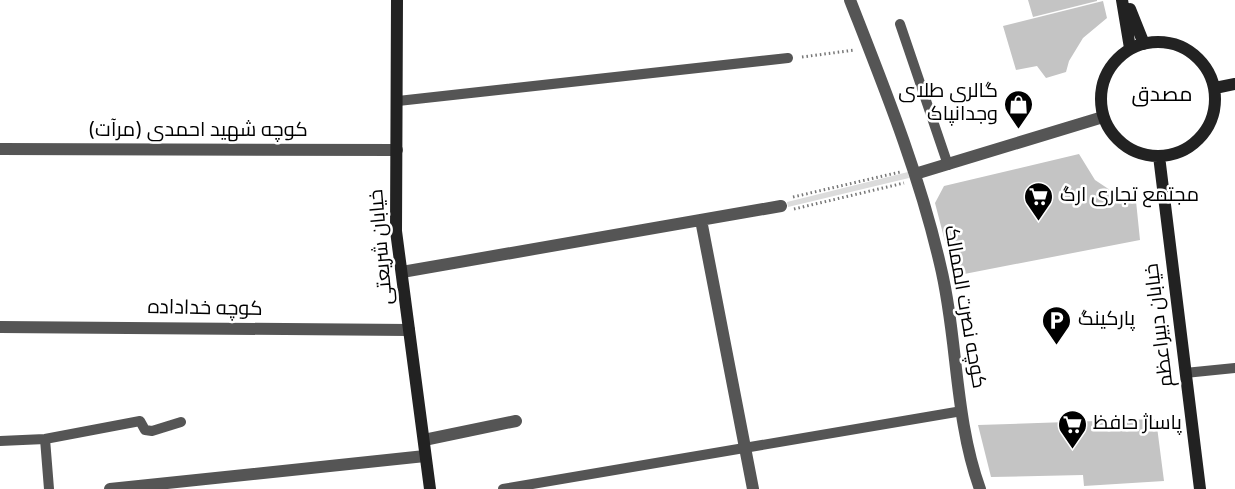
<svg xmlns="http://www.w3.org/2000/svg" width="1235" height="489" viewBox="0 0 1235 489" font-family="Overpass,Cairo,sans-serif">
	<style>
		.green { fill: #dcdcdc }
		.building { fill: #c4c4c4 }
		.lines { fill: none; stroke-linecap: round; stroke-linejoin: round }
		.path { stroke: #777; stroke-width: 3; stroke-dasharray: 1.5 3; stroke-linecap: butt }
		.lane { stroke: #555; stroke-width: 10 }
		.street { stroke: #555; stroke-width: 12 }
		.secondary { stroke: #222; stroke-width: 12 }
		.labels { text-anchor: middle; dominant-baseline: central; stroke-width: 5; stroke-linejoin: round; paint-order: stroke }
		.poi-label { font-size: 20px; fill: #000; stroke: #fff; text-anchor: start }
		.street-label { font-size: 20px; fill: #000; stroke: #fff }
		.neighbourhood-label { font-size: 21px; fill: #000; stroke: #fff }
	</style>
	<rect width="100%" height="100%" fill="#fff"/>
	<path class="green" d="M908,172L909,178L788,207L787,202Z"/>
	<path class="building" d="M1028,0H1097V1L1033,17Z
		M1103,1L1107,18L1083,38L1069,61L1066,72L1046,78L1037,66L1016,70L1003,26Z
		M1079,154L1095,180L1122,198L1136,201L1140,240L954,276L935,203L944,186Z
		M1156,419L1164,481L1084,486L1083,475L991,477L978,425Z"/>
	<g class="lines">
		<path class="path" d="M802,57L855,50
			M793,197L900,172
			M794,209L904,183"/>
		<path class="lane" d="M900,24L948,165
			M398,101L788,58
			M1185,373L1235,368
			M45,439L49,489
			M0,441L45,439L140,421L145,430L152,431L181,422
			M503,489L962,411"/>
		<path class="street" d="M850,0C884,87 919,173 940,264C958,337 954,418 980,489
			M0,149L397,150
			M915,174L1103,117
			M701,220L753,489
			M402,272L781,206
			M0,327L409,330
			M424,440L516,421
			M110,489L425,456"/>
		<path class="secondary" d="M397,0L396,231L430,489
			M1122,0L1130,48
			M1130,9L1144,44
			M1101 99a57 57 0 1 1 114 0a57 57 0 1 1-114 0Z
			M1215,88L1235,84
			M1159,156L1200,489"/>
	</g>
	<defs>
		<symbol id="shop-pin" viewBox="-11 -11 22 30"><path d="M0 17L-7.5 6A9.5 9.5 0 1 1 7.5 6Z" fill="#000" stroke="#fff"/><path d="M-5-2.5h2.3a2.7 3.5 0 0 1 5.4 0H5L5.5 6h-11ZM-1.5-2.5h3a1.5 2.3 0 0 0-3 0Z" fill="#fff"/></symbol>
		<symbol id="supermarket-pin" viewBox="-11 -11 22 30"><path d="M0 17L-7.5 6A9.5 9.5 0 1 1 7.5 6Z" fill="#000" stroke="#fff"/><path d="M-6-5.5h2.5l.6 2H6L4.5 2H-2.5L-4.4-4H-6ZM-1.5 3.2a1.3 1.3 0 1 0 .1 0ZM3 3.2a1.3 1.3 0 1 0 .1 0Z" fill="#fff"/></symbol>
		<symbol id="parking-pin" viewBox="-11 -11 22 30"><path d="M0 17L-7.5 6A9.5 9.5 0 1 1 7.5 6Z" fill="#000" stroke="#fff"/><path d="M-3.5-5.5H1a3.5 3.5 0 0 1 0 7H-1V5.5H-3.5ZM-1-3.4V-.6H.8a1.4 1.4 0 0 0 0-2.8Z" fill="#fff"/></symbol>
	</defs>
	<g fill-rule="evenodd">
		<use href="#shop-pin" x="1002" y="88" width="33" height="45"/>
		<use href="#supermarket-pin" x="1022" y="180" width="33" height="45"/>
		<use href="#parking-pin" x="1040" y="304" width="33" height="45"/>
		<use href="#supermarket-pin" x="1056" y="408" width="33" height="45"/>
	</g>
	<g class="labels">
		<g class="poi-label">
			<text x="998" y="92" text-anchor="end">گالری طلای<tspan x="998" dy="23">وجدانپاک</tspan></text>
			<text x="1060" y="196">مجتمع تجاری ارگ</text>
			<text x="1078" y="320">پارکینگ</text>
			<text x="1093" y="424">پاساژ حافظ</text>
		</g>
		<g class="street-label">
			<text x="198" y="131">کوچه شهید احمدی (مرآت)</text>
			<text transform="translate(382 247) rotate(-95)">خیابان شریعتی</text>
			<text transform="translate(964 307) rotate(80)">کوچه نصرت الممالک</text>
			<text transform="translate(205 309) rotate(1)">کوچه خداداده</text>
			<text transform="translate(1160 325) rotate(-97)">خیابان دبیراعظم</text>
		</g>
		<g class="neighbourhood-label">
			<text x="1162" y="95">مصدق</text>
		</g>
	</g>
</svg>
